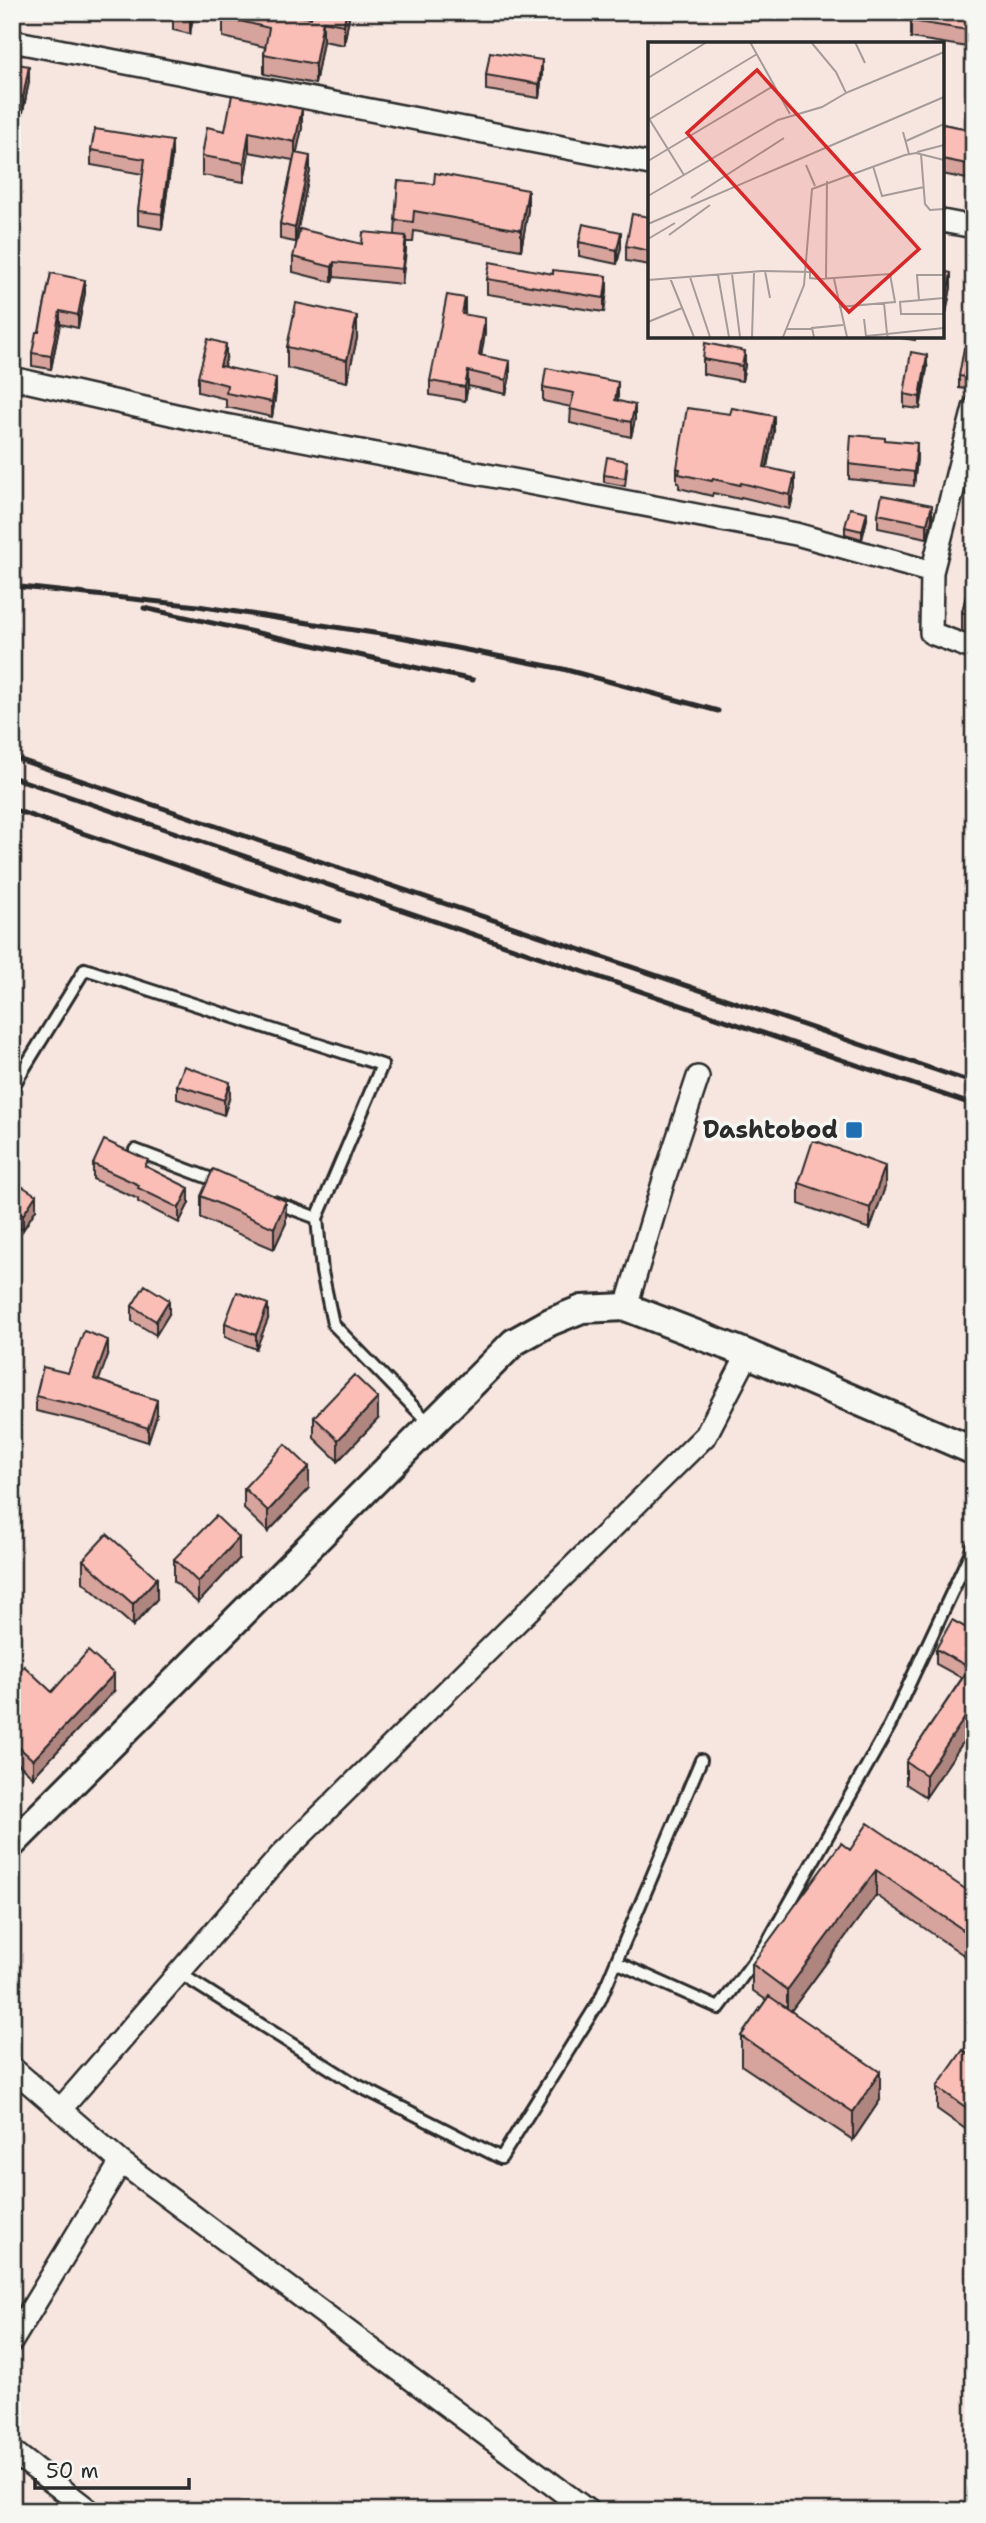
<svg xmlns="http://www.w3.org/2000/svg" width="986" height="2523" viewBox="0 0 986 2523" font-family="'Shantell Sans',sans-serif">
	<style>
		.lines { fill: none; stroke-linecap: round; stroke-linejoin: round }
		.service-casing { stroke: #2b2b2b; stroke-width: 16 }
		.minor-casing { stroke: #2b2b2b; stroke-width: 26 }
		.tertiary-casing { stroke: #2b2b2b; stroke-width: 32 }
		.service { stroke: #f6f6f2; stroke-width: 10 }
		.minor { stroke: #f6f6f2; stroke-width: 21 }
		.tertiary { stroke: #f6f6f2; stroke-width: 26 }
		.rail { stroke: #2b2b2b; stroke-width: 5 }
		.wall { fill: #d7a39d; stroke: #2b2b2b; stroke-width: 2 }
		.shaded-wall { fill: #af8580; stroke: #2b2b2b; stroke-width: 2 }
		.building { fill: #fabeb7; stroke: #2b2b2b; stroke-width: 2 }
		.poi-dot { fill: #1f6fb2; stroke: #f6f6f2; stroke-width: 2.5 }
		.labels { text-anchor: middle; dominant-baseline: central; stroke-width: 7; stroke-linejoin: round; paint-order: stroke }
		.poi-label { font-size: 24px; font-weight: bold; fill: #2b2b2b; stroke: #f6f6f2; text-anchor: end }
		.inset-road { fill: none; stroke: #a59b98; stroke-width: 2 }
		.view { fill: #d62828; fill-opacity: 0.15; stroke: #d62828; stroke-width: 3.5 }
		.inset-edge { fill: none; stroke: #2b2b2b; stroke-width: 3.5 }
	</style>
	<rect width="100%" height="100%" fill="#f7e5e0"/>
	<filter id="ink" filterUnits="userSpaceOnUse"><feTurbulence type="fractalNoise" baseFrequency=".0143" numOctaves="2"/><feDisplacementMap in="SourceGraphic" scale="14" xChannelSelector="R" yChannelSelector="G"/><feConvolveMatrix kernelMatrix="1 2 1 2 8 2 1 2 1" color-interpolation-filters="sRGB"/></filter>
	<g filter="url(#ink)">
		<g class="lines">
			<defs>
				<path id="service" d="M12,1088L85,969L382,1065L317,1218
					M135,1150L222,1183
					M274,1202L317,1218L322,1272L333,1324L431,1425
					M616,1962L719,2008L766,1945L890,1725L974,1545
					M179,1973L355,2084L501,2158L600,2000L701,1760"/>
				<path id="minor" d="M12,41L650,164
					M942,221L974,227
					M12,378L193,419L796,534L932,572
					M974,408L932,572L931,633L974,649
					M626,1307L666,1173L698,1077
					M12,2068L121,2162L588,2511
					M60,2110L281,1855L706,1435L748,1354
					M12,2341L121,2162
					M12,2451L90,2511"/>
				<path id="tertiary" d="M12,1844L514,1342L550,1322L582,1309L626,1307L748,1354L974,1451"/>
			</defs>
			<use href="#service" class="service-casing"/>
			<use href="#minor" class="minor-casing"/>
			<use href="#tertiary" class="tertiary-casing"/>
			<use href="#service" class="service"/>
			<use href="#minor" class="minor"/>
			<use href="#tertiary" class="tertiary"/>
			<path class="rail" d="M12,586L198,606L400,637L563,669L718,711
				M144,608L473,680
				M12,757L974,1083
				M12,777L974,1105
				M12,809L339,921"/>
		</g>
		<path class="wall" d="M83,12H119L118,18Z
			M194,12L190,34L173,30V16Z
			M350,12L344,45L323,41L315,84L264,74V54L265,47L223,37V17L311,18Z
			M974,12V48L911,38V21Z
			M12,63L29,81L23,112L12,110Z
			M486,75H542L539,98L486,90Z
			M942,124L974,130V173L972,180L942,174Z
			M302,128L296,153L310,171L295,242L280,239V224L293,160L249,152L244,182L202,175V156L225,131Z
			M12,143L19,159L15,183L12,182Z
			M91,150L172,156L162,229L138,225V211L143,174L91,165Z
			M398,181L528,210L521,250L414,231L413,242H406L402,284L334,277L332,282L293,272V257L362,244L395,235Z
			M650,217V265L626,261V246Z
			M579,242L621,247L617,264L579,256Z
			M942,271L951,287L946,313L942,312Z
			M51,273L85,293L78,328L60,324L51,369L32,366V353L39,332Z
			M553,274L607,291L604,312L487,294V279Z
			M465,315L485,333L481,355L510,376L506,394L468,386L465,401L430,395V381Z
			M890,336H916L915,340Z
			M357,338L347,382L287,368V347Z
			M974,350V390L959,388V376Z
			M226,359L224,367L276,392L272,417L226,407V399L198,392V377Z
			M703,359L745,365L742,381L703,374Z
			M927,368L920,409L904,407V394Z
			M543,387L618,396L617,401L635,419L631,437L570,423L571,407L543,401Z
			M774,431L767,467L795,488L790,509L741,497L740,499L713,493L712,496L679,488V483H677V468Z
			M885,440L917,458L914,486L849,479V464Z
			M627,468L625,486L604,482V475Z
			M878,514L932,520L927,538L878,528Z
			M867,519L862,539L845,534V527Z
			M974,564V636L962,631V612Z
			M177,1085L230,1096L224,1115L177,1099Z
			M93,1164L148,1168L189,1203L179,1223L138,1202V1199L93,1179Z
			M12,1180L36,1209L23,1230L12,1223Z
			M799,1183L885,1187L870,1229L799,1204Z
			M201,1196L286,1223L274,1249L201,1218Z
			M132,1306L169,1314L156,1335L132,1321Z
			M268,1319L256,1349L225,1337V1323Z
			M108,1355L98,1381L157,1415L148,1442L84,1422L36,1411V1396L68,1373Z
			M314,1417L378,1419L338,1461L314,1438Z
			M244,1488L309,1489L268,1532L244,1509Z
			M174,1559H239L198,1603L174,1581Z
			M83,1560L157,1599L133,1626L83,1582Z
			M974,1632V1726L926,1797L906,1784V1762L962,1678L936,1664V1649Z
			M12,1680L52,1692L114,1691L33,1777L12,1758Z
			M850,1850L974,1895V1944L965,1956L876,1895L791,2011L880,2100L853,2140L741,2065V2036L766,2000L752,1990V1964Z
			M974,2058V2135L937,2109V2087Z"/>
		<path class="shaded-wall" d="M191,12H194L190,34V19Z
			M346,12H350L344,45V25Z
			M323,21V41L315,84V64Z
			M542,60V75L539,98V84Z
			M29,66V81L23,112V97Z
			M302,109V128L295,161V142Z
			M249,132V152L244,182V163Z
			M172,141V156L162,229V214Z
			M19,145V159L15,183V168Z
			M310,156V171L295,242V228Z
			M528,190V210L521,250V230Z
			M621,232V247L617,264V250Z
			M406,236V251L402,284V269Z
			M334,262V277L332,282V267Z
			M951,273V287L946,313V298Z
			M607,276V291L604,312V298Z
			M85,280V293L78,328V315Z
			M465,298V313L462,329V314Z
			M60,311V324L51,369V356Z
			M357,316V338L347,382V360Z
			M485,318V333L479,369V355Z
			M226,344V359L220,381V366Z
			M745,351V365L742,381V366Z
			M927,355V368L920,409V397Z
			M510,361V376L506,394V380Z
			M468,371V386L465,401V387Z
			M276,378V392L272,417V402Z
			M618,382V396L615,415V400Z
			M635,405V419L631,437V422Z
			M774,416V431L764,481V467Z
			M917,443V458L914,486V472Z
			M795,474V488L790,509V495Z
			M932,505V520L927,538V524Z
			M867,512V519L862,539V531Z
			M230,1082V1096L224,1115V1100Z
			M885,1166V1187L870,1229V1208Z
			M189,1188V1203L179,1223V1208Z
			M36,1195V1209L23,1230V1215Z
			M286,1201V1223L274,1249V1228Z
			M169,1300V1314L156,1335V1321Z
			M268,1304V1319L256,1349V1335Z
			M108,1340V1355L94,1394V1379Z
			M378,1398V1419L338,1461V1440Z
			M157,1400V1415L148,1442V1428Z
			M309,1467V1489L268,1532V1511Z
			M239,1538V1559L198,1603V1582Z
			M157,1578V1599L133,1626V1604Z
			M114,1674V1691L33,1777V1760Z
			M974,1704V1726L926,1797V1775Z
			M876,1870V1895L787,2016V1990Z
			M974,1918V1944L965,1956V1931Z
			M880,2072V2100L853,2140V2112Z"/>
		<path class="building" d="M174,12H191L190,19L173,16Z
			M224,12H276L311,18L313,12H346L344,25L323,21L315,64L264,54L269,28L223,17Z
			M912,12H974V31L911,21Z
			M490,52L542,60L539,84L486,75Z
			M12,63L29,66L23,97L12,95Z
			M232,95L302,109L295,142L249,132L244,163L202,156L207,127L225,131Z
			M942,124L974,130V158L972,165L942,159Z
			M95,129L172,141L162,214L138,211L145,159L91,150Z
			M12,143L19,145L15,168H12Z
			M295,153L310,156L295,228L280,224Z
			M435,173L528,190L521,230L414,211L413,222L395,220L398,181L434,184Z
			M632,214L650,217V251L626,246Z
			M583,224L621,232L617,250L579,242Z
			M300,229L362,244L363,232L406,236L402,269L334,262L332,267L293,257Z
			M490,262L553,274V270L607,276L604,298L487,279Z
			M942,271L951,273L946,298H942Z
			M51,273L85,280L78,315L60,311L51,356L32,353L36,332H39Z
			M447,295L465,298L462,314L485,318L479,355L510,361L506,380L468,371L465,387L430,381Z
			M296,303L357,316L347,360L287,347Z
			M208,339L226,344L220,366L276,378L272,402L226,393L227,385L198,377Z
			M705,343L745,351L742,366L703,359Z
			M964,348L974,350V378L959,376Z
			M911,352L927,355L920,397L904,394Z
			M546,368L618,382L615,400L635,405L631,422L570,409L574,393L543,387Z
			M687,408L730,414L732,408L774,416L764,467L795,474L790,495L741,483L740,485L713,479L712,481L679,474L680,469L677,468Z
			M851,435L885,438V440L917,443L914,472L849,464Z
			M607,457L627,461L625,478L604,475Z
			M882,495L932,505L927,524L878,514Z
			M850,508L867,512L862,531L845,527Z
			M974,564V617L962,612Z
			M184,1066L230,1082L224,1100L177,1085Z
			M104,1140L148,1160L145,1166L189,1188L179,1208L138,1188L139,1185L93,1164Z
			M813,1140L885,1166L870,1208L799,1183Z
			M213,1169L286,1201L274,1228L201,1196Z
			M12,1180L36,1195L23,1215L12,1208Z
			M145,1285L169,1300L156,1321L132,1306Z
			M237,1292L268,1304L256,1335L225,1323Z
			M84,1331L108,1340L94,1379L157,1400L148,1428L84,1407L36,1396L43,1367L68,1373Z
			M354,1375L378,1398L338,1440L314,1417Z
			M285,1444L309,1467L268,1511L244,1488Z
			M216,1516L239,1538L198,1582L174,1559Z
			M107,1534L157,1578L133,1604L83,1560Z
			M952,1620L974,1632V1670L936,1649Z
			M88,1651L114,1674L33,1760L12,1741V1694L18,1688L12,1682V1680L24,1666L52,1692Z
			M968,1670L974,1674V1704L926,1775L906,1762Z
			M868,1823L974,1895V1918L965,1931L876,1870L787,1990L752,1964L841,1843L850,1850Z
			M769,1996L880,2072L853,2112L741,2036Z
			M963,2050L974,2058V2113L937,2087Z"/>
	</g>
	<rect class="poi-dot" x="845" y="1121" width="18" height="18" rx="3.5"/>
	<g class="labels">
		<g class="poi-label">
			<text x="838" y="1130">Dashtobod</text>
		</g>
	</g>
	<g transform="translate(648 42)">
		<rect width="296" height="296" fill="#f7e5e0"/>
		<path class="inset-road" d="M102,0L142,72M163,0L188,30L198,51L296,10M207,0L217,21M0,36L59,0M0,75L36,133M0,78L109,12M255,90L261,112M258,99L296,82M269,110L296,103M273,112L277,162L282,168L296,167M0,119L127,43M158,123L167,144M225,124L234,154L276,145M0,154L130,78L174,65L198,51M43,156L136,96M0,182L296,55M21,193L62,163M0,197L27,181M117,229L122,256M84,232L92,295M70,233L81,295M42,235L62,295M22,236L46,295M178,237L179,139M186,237L199,295M0,238L114,229L162,230V236L171,237L242,232L247,260L191,265M271,258L269,233H296M251,260L296,256M252,260L253,272H296M236,261L239,292L296,286M216,277L218,294L239,292L240,295M0,280L34,266M139,287H165M104,295L106,230M135,295L156,243L164,147L257,113L268,111L296,118M166,295L164,286L195,283"/>
		<path class="view" d="M109,28L271,207L201,270L39,91Z"/>
		<rect width="296" height="296" class="inset-edge"/>
	</g>
	<rect width="986" height="2523" fill="none" stroke="#f6f6f2" stroke-width="42"/>
	<rect x="21" y="21" width="944" height="2481" fill="none" stroke="#2b2b2b" stroke-width="2.5" filter="url(#ink)"/>
	<path d="M35 2478v10h154v-10" fill="none" stroke="#2b2b2b" stroke-width="3.5"/>
	<text x="46" y="2478" font-size="21" fill="#2b2b2b" stroke="#f6f6f2" stroke-width="5" paint-order="stroke">50 m</text>
</svg>
